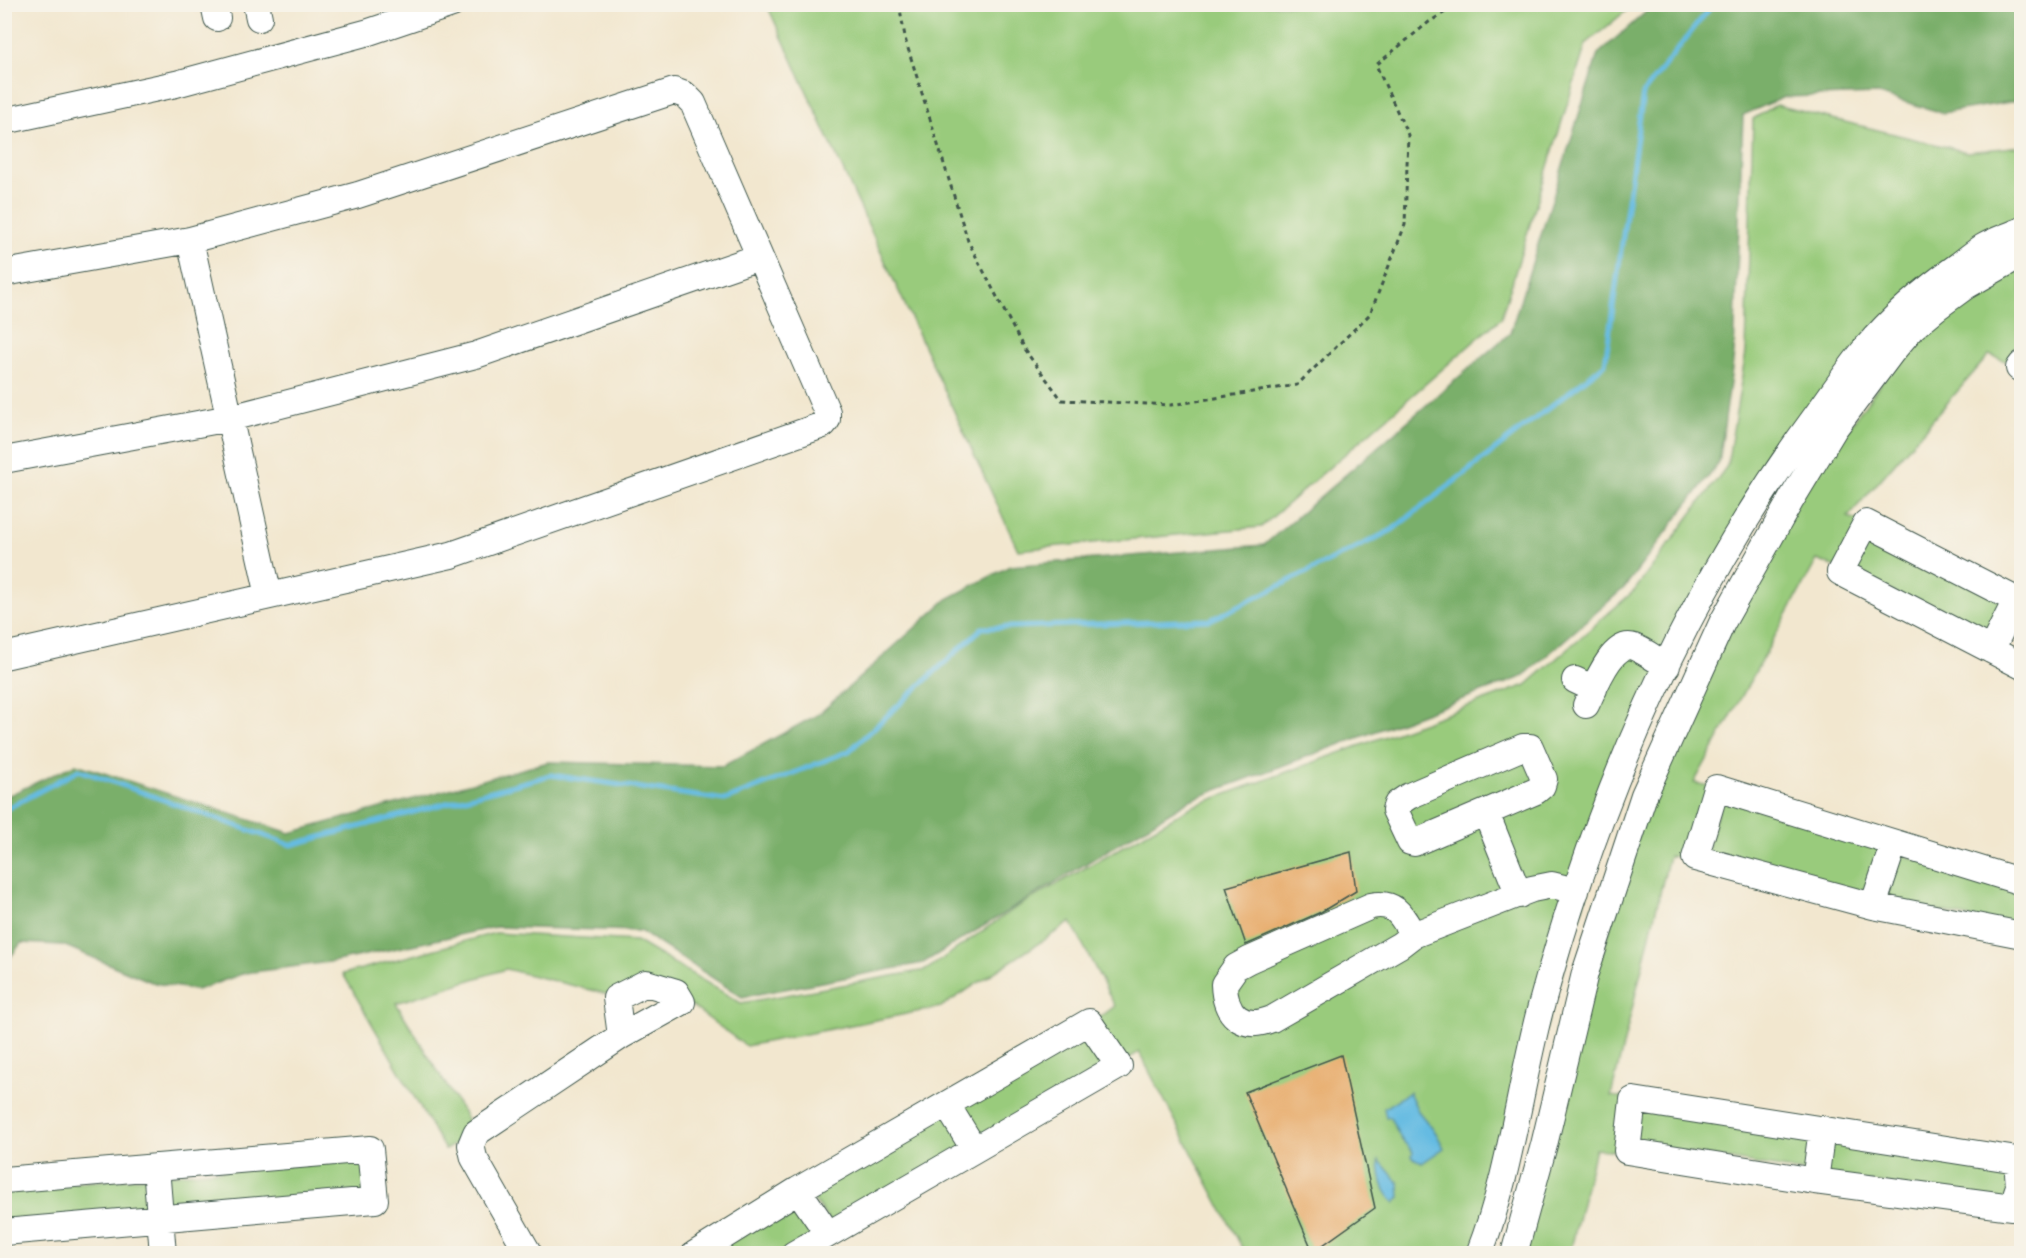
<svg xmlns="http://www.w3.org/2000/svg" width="2026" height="1258" viewBox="0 0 2026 1258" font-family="Mynerve,sans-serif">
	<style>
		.green { fill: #99cb7b; stroke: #5c8458; stroke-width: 1.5 }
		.forest { fill: #7aaf6b; stroke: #4c7650; stroke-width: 1.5 }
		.water { fill: #65bbe2; stroke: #427c8b; stroke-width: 1.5 }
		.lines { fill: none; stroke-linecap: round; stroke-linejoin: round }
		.stream { stroke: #65bbe2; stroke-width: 5 }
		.building { fill: #e8af71 }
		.minor-casing { stroke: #3f564b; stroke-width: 28 }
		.path { stroke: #3f564b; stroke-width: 3; stroke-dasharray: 4.5 4.5; stroke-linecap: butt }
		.minor { stroke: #fff; stroke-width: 26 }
	</style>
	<rect width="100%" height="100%" fill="#f7f3e8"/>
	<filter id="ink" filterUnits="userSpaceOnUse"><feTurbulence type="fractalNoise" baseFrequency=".0167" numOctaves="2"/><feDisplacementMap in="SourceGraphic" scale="12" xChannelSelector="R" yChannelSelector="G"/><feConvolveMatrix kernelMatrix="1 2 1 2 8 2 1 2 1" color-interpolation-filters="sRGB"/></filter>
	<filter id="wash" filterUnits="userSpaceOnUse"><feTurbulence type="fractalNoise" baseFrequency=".008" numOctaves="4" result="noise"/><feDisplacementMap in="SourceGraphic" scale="24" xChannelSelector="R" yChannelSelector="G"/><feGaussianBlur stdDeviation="1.35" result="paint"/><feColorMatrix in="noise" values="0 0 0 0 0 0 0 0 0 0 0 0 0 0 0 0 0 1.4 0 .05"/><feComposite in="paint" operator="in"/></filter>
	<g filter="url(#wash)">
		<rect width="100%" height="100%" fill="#f2e7cf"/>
		<path class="green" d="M767,5H1633L1586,44L1501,318L1261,527L1018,550Z
			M1776,105L1967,152L2021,146V226L1862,345L1640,716L1478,1253H1245L1139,1052L1120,1064L1095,1021L1115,1006L1071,922L941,1007L746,1046L685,1001L677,990L615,996L506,969L396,1003L475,1132L445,1150L343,974L495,933L636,941L741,1003L926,970L1017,907L1191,807L1526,685L1635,590L1727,466L1746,352L1753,119Z
			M2021,262L2022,358L2017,365L1989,355L1848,517L1863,522L1838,568L1817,560L1694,783L1715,787L1694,858L1669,856L1611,1096L1630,1099L1623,1151L1595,1149L1570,1253L1517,1254L1647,796L1794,504L1915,335Z
			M1867,529L2010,602L1989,643L1847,568Z
			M1722,797L1886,846L1866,896L1706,852Z
			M1899,854L2021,891V928L1886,901Z
			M1089,1029L1113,1065L977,1142L956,1108Z
			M1638,1107L1812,1134L1810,1173L1635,1144Z
			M945,1113L968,1147L832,1225L808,1191Z
			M1828,1138L2010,1165L2009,1202L1824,1175Z
			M364,1159L367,1195L165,1212L162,1175Z
			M149,1177L151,1211L5,1225V1188Z
			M796,1198L821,1232L784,1253L707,1254Z"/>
		<path class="forest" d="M1655,4L2021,5V100L1943,113L1878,94L1784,97L1743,115L1734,354L1719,463L1624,588L1522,677L1190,800L923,963L742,997L640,931L496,927L337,961L245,973L197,990L154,983L63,945L21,943L5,964V797L76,764L290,833L548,762L723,766L819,714L947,599L1010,566L1264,545L1510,333L1598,54Z"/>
		<path class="water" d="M1409,1092L1418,1111L1436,1133L1444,1148L1422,1163L1412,1157L1413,1152L1401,1139L1390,1117L1386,1118L1384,1108Z
			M1379,1160L1399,1183L1400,1197L1395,1203C1382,1191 1380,1178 1379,1160Z"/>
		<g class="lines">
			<path class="stream" d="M4,810L79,770L291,845L551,775L725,800L849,751L982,628L1210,620L1392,530L1605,364L1643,93L1713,4"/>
		</g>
		<g id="blocks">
			<path class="building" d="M1351,852L1356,891L1321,912L1246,945L1226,887Z
				M1341,1055L1375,1208L1313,1252L1245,1092Z"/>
		</g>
	</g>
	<g filter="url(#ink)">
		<use href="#blocks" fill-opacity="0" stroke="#3f564b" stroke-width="1.5"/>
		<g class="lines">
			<defs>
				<path id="minor" d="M214,4L217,18
					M256,4L259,18
					M4,121L176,84L369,32L452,4
					M190,240L269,596
					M4,273L190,240L358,195L674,91L685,95L693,103L827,412V420L823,425L451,555L4,656
					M2022,364L2019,368L2022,369
					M4,460L230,418L476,355L759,257
					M2022,603L1866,523L1840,572L2022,666
					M1991,650L2016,600
					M1575,680L1594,689
					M1586,705C1594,689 1612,639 1634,647C1645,651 1656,660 1667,666
					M1523,747H1530L1544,779L1542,786L1536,791L1414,843L1410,842L1395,810L1397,804L1409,796Z
					M1486,813L1519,895
					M2022,882L1716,788L1695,858L1873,906L2022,935
					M1873,906L1894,843
					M1413,935C1402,916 1396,901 1371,906L1249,960L1236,967L1224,984C1225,1015 1242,1031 1272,1019L1400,945L1413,935L1532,889L1552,885L1576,891
					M646,983L676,992L682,1002L621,1036L616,998Z
					M1633,1100L2017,1160L2019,1186L2012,1207L1815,1181L1627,1151Z
					M947,1105L974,1149
					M156,1167L163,1254
					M4,1180L370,1149L375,1200L4,1232
					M1815,1181L1822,1129
					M798,1190L828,1234
					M529,1254L474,1158L471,1145L476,1133L621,1036
					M695,1254L798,1190L1089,1022L1119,1066L794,1254
					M1479,1254C1510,1175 1519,1090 1540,1010C1597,798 1685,593 1816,416C1832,394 1848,370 1866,348C1893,316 1925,289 1959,265C1967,259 1975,252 1983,247C1995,240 2009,236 2022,230
					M1514,1254L1544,1145L1585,973L1644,795L1722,623L1791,500L1834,429L1891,353L1912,328L1936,308L1966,286L2022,254"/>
			</defs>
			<use href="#minor" class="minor-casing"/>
			<path class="path" d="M899,4L906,42L968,241L1024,349L1062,400L1171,405L1297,385L1370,314L1405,225L1408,135L1376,65L1429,22L1458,4"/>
			<use href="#minor" class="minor"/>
		</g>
	</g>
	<rect width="2026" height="1258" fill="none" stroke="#f7f3e8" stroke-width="24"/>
</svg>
